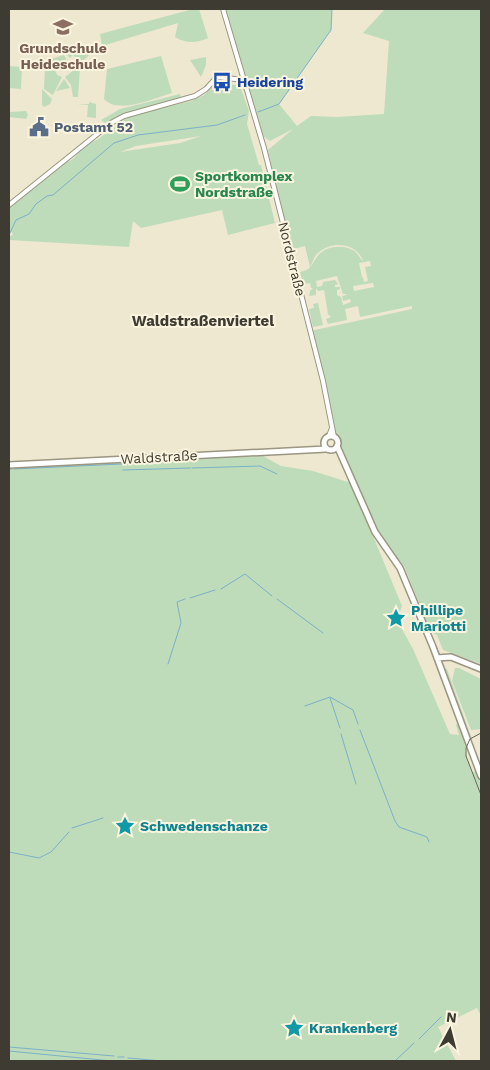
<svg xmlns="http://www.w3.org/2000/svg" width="490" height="1070" viewBox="0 0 490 1070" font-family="'Work Sans',sans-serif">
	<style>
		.green { fill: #bedcba; fill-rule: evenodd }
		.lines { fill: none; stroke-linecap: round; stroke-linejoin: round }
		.stream { stroke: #7cb0c9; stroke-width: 1 }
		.minor-casing { stroke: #9b9681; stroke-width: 6 }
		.major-casing { stroke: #9b9681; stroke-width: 8 }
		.minor { stroke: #fff; stroke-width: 4 }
		.major { stroke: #fff; stroke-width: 5 }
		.tram { stroke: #676457; stroke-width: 1 }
		.labels { text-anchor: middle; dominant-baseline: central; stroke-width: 4; stroke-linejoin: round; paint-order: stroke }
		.education-label { font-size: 14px; font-weight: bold; fill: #785e54; stroke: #fbf5df }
		.transit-label { font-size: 14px; font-weight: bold; fill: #164399; stroke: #fbf5df; text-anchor: start }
		.service-label { font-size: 14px; font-weight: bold; fill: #4e5e75; stroke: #fbf5df; text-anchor: start }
		.leisure-label { font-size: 14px; font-weight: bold; fill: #27864d; stroke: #fbf5df; text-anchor: start }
		.street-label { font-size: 14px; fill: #3d3b32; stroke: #fbf5df }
		.culture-label { font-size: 14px; font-weight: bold; fill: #0d838f; stroke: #fbf5df; text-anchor: start }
		.neighbourhood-label { font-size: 15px; font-weight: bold; fill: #3d3b32; stroke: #fbf5df }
	</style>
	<rect width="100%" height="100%" fill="#eee8d1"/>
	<path class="green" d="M193,9H199L208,38C197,43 186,44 175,37L178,23L102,46L100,34Z
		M225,9H332L331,30L279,104L297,126L311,116L337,117L384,114L389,41L363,33L385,9H481V664L443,650L437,635L431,632L404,566L378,535L340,449L310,331L412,309V306L360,317L358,306L345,309L347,320L328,324L326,319L331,317L328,314L324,290L318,291L316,288V295L309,296L310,291L313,288H311L310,283L303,284L300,272C311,270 311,265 317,257C324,246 342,244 353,250C358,253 360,259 363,261C357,243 332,240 318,253C314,256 313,262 310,267L305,246L290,250L268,150L293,129L270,141L263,136ZM370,261L371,266L365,267L368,281L364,282L363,277L349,280L362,277L359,263ZM337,276L343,294H346L347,298L346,295L342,296L343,301L350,299L351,302L343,305L341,297L337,295V290L340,289V287H335V285L338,284L335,280L323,282L322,286L317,287L316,281ZM373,283L374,287L354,291L353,286Z
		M98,46L84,60H78L73,55L70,58L67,55Z
		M64,55L66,59L64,63L53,65L44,64V61Z
		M161,56L172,93C154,98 119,115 104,99L107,69Z
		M206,57V65L201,77L190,60Z
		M83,63L89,69L80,68L78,97H73L71,85L65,77Z
		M9,66L22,67L21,89L9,88Z
		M45,67H54L57,75L62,77L53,95L44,89Z
		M64,79L70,88L56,91Z
		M226,83L240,86L249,111L247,124L259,165H261L275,223L228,235L222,210L141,228L133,221L129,247L9,240V236L13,235L12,232L9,233V206L59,166L73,159L88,143L97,140L129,116L191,101L204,95L215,84ZM201,136L180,143L120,152L136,146Z
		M42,89L52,99L50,104L44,107L42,105Z
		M180,94L181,98L120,115L105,123L101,120L120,109Z
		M89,102L96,104V118L87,117L88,105H77L89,104Z
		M26,111L28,115L26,119L9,117V112Z
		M318,303L323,325L313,327L309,309L314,308L313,304Z
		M263,456L281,466L313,471L351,483L402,606L397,620L413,649L450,734L459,735L456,725L458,722L466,743L465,752L472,773L475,771L470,754L481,782V1016L477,1008L438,1027L456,1061H9V466Z
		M444,668L447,669L471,737L469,739Z
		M455,668H459L481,679V729L471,730L452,681Z"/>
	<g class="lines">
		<path class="stream" d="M258,112L279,104L331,30L332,9
			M9,235L16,220L29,214L36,204L47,196L53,195L114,143L138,135L217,125L245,115
			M192,468L260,466L277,474
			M9,469H12
			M14,469L164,462
			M123,470L190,468
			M221,589L245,574L272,596
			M190,598L215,590
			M277,599L323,633
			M168,664L181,623L177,602L185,599
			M330,698L340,728
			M305,706L330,697L353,710L358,724
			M360,730L395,821L399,827L427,837L429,842
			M341,734L356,784
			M72,828L103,818
			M9,852L39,858L51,852L69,832
			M419,1039L441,1017
			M9,1047L114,1056
			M9,1051L112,1061
			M118,1057H124
			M128,1058L162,1061
			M395,1061L414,1043"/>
		<defs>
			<path id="minor" d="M223,9L264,148L323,381L334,437
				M9,205L111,123L124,116L195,96L206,89L217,77L244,80
				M329,436L332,428"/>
			<path id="major" d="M324 443a7 7 0 1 1 14 0a7 7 0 1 1-14 0Z
				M337,446L375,532L400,568L433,647L481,776
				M9,465L326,449
				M437,658L451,657L481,669"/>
		</defs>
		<use href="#minor" class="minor-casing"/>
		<use href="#major" class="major-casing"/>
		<use href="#minor" class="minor"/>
		<use href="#major" class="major"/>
		<path class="tram" d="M481,733L470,739L466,748V756L481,795"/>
	</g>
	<defs>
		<symbol id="school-bare" viewBox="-9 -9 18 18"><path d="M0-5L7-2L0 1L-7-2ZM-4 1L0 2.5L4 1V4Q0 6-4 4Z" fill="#8d6e63" stroke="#fbf5df" stroke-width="2.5" paint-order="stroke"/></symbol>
		<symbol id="bus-bare" viewBox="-9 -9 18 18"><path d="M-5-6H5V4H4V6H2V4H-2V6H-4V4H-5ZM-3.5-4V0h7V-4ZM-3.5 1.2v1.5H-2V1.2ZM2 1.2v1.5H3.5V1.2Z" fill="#1a4fb4" stroke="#fbf5df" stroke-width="2.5" paint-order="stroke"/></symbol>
		<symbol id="civic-bare" viewBox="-9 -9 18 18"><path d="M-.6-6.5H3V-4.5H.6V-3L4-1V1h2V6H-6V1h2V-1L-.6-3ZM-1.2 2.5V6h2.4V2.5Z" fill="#5c6f8a" stroke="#fbf5df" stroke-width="2.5" paint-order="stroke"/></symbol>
		<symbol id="stadium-bare" viewBox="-9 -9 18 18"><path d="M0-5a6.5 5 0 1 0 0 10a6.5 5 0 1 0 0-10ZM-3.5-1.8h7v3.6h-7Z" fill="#2e9e5b" stroke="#fbf5df" stroke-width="2.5" paint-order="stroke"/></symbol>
		<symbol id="sight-bare" viewBox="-9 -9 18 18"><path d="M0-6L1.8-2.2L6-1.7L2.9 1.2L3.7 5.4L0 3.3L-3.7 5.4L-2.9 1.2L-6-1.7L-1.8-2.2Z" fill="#0f9aa8" stroke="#fbf5df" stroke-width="2.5" paint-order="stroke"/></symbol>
	</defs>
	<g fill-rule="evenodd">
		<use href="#school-bare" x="49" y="13" width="28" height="28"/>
		<use href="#bus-bare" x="208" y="68" width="28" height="28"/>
		<use href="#civic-bare" x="25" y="113" width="28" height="28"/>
		<use href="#stadium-bare" x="166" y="170" width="28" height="28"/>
		<use href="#sight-bare" x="382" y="604" width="28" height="28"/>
		<use href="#sight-bare" x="111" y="812" width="28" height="28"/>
		<use href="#sight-bare" x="280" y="1014" width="28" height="28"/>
	</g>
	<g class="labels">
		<g class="education-label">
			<text x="63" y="48">Grundschule<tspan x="63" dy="16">Heideschule</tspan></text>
		</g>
		<g class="transit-label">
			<text x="237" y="82">Heidering</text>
		</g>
		<g class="service-label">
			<text x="54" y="127">Postamt 52</text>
		</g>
		<g class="leisure-label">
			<text x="195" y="176">Sportkomplex<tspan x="195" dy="16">Nordstraße</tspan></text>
		</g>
		<g class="street-label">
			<text transform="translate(292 259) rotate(76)">Nordstraße</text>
			<text transform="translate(159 457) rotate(-3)">Waldstraße</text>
		</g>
		<g class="culture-label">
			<text x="411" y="610">Phillipe<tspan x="411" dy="16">Mariotti</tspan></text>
			<text x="140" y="826">Schwedenschanze</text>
			<text x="309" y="1028">Krankenberg</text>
		</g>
		<g class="neighbourhood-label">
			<text x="203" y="321">Waldstraßenviertel</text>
		</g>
	</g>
	<rect width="490" height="1070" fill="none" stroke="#3d3b32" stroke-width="20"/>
	<g transform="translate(450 1030) rotate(7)" stroke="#fbf5df" stroke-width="4" paint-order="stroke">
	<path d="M0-4L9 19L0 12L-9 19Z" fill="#3d3b32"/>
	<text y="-8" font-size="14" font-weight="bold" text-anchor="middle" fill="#3d3b32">N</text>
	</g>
</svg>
